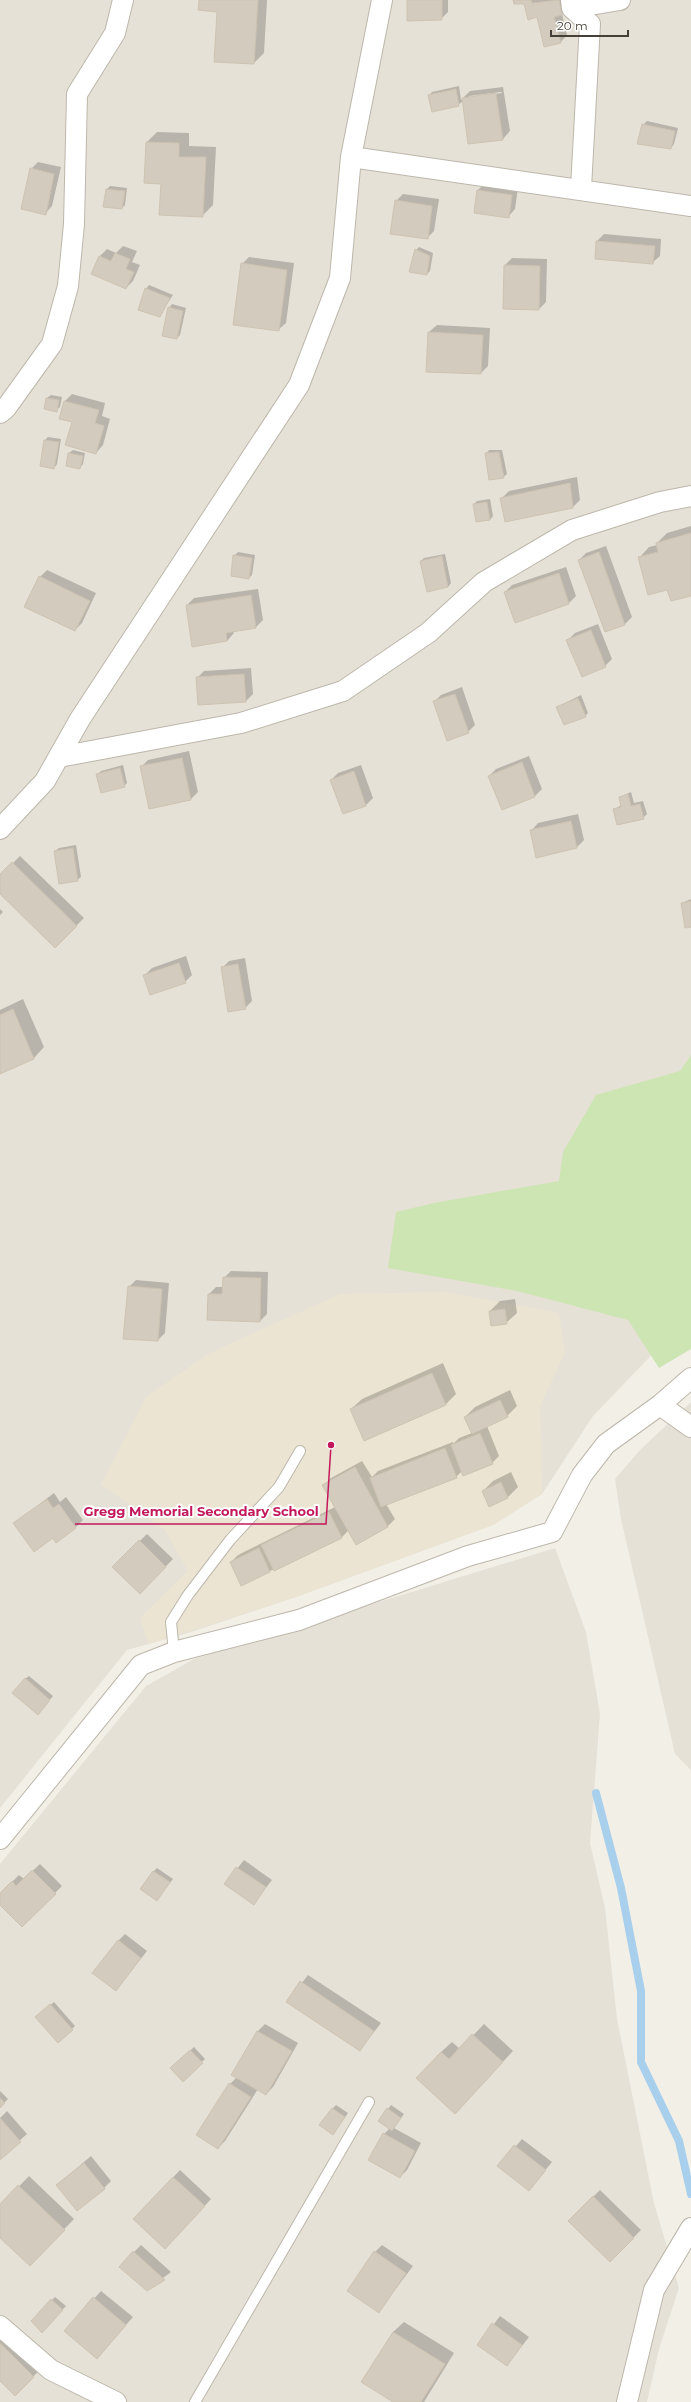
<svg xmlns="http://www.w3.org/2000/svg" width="691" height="2402" viewBox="0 0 691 2402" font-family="Montserrat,sans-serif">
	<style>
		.residential { fill: #e6e1d6 }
		.education { fill: #ebe4d2 }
		.green { fill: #cde4b3 }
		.shadow { fill: #0003; fill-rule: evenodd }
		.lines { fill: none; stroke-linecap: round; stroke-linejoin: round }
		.stream { stroke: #a8cfeb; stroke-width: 8 }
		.building { fill: #d3cbbe; stroke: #cec3b1 }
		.service-casing { stroke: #bdb7ab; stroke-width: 12 }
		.minor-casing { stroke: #bdb7ab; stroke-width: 22 }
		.service { stroke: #fff; stroke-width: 10 }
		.minor { stroke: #fff; stroke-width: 20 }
		.leader { fill: none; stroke: #c2185b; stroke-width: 1.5 }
		.callout-dot { fill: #c2185b; stroke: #fff; stroke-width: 1.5 }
		.callout-label { font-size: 13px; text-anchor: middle; font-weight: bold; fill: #c2185b; stroke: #fff; stroke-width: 4; stroke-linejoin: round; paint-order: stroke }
	</style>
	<rect width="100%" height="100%" fill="#f2efe7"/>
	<path class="residential" d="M0,0H691V1314L593,1416L542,1494L493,1525L296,1597L191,1632L127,1650L0,1808Z
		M691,1402V1770L675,1754L621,1519L615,1479L640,1450Z
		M555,1548L586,1632L600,1714L590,1843L605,1908L617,2019L654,2203L679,2288L659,2349L647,2402H0V1864L146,1686L194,1659Z"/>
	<path class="education" d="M445,1292L559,1313L565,1352L540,1406L542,1494L493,1525L296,1597L148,1644L140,1618L188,1571L165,1530L101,1484L147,1396L210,1353L340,1294Z"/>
	<path class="green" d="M691,1055V1349L659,1368L628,1320L517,1291L388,1268L396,1212L434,1203L559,1181L563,1152L596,1095L680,1071Z"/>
	<path class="shadow" d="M200,0H267L264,53L254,63L218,11Z
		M408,0H448V12L441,19Z
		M514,0H567L569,7L562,14L567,35L560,43L525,3Z
		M459,86L461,100L470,91L503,87L510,131L503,139L463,101L458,105L429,96L432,92ZM501,92L502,93L469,98V96Z
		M647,121L678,128L674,144L671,148L643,125Z
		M157,132L189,133V146L216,147L213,205L202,216L162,183L147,142Z
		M38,162L61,167L52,206L45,214L31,169Z
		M485,183L518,188L515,209L508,217L478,190Z
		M110,186L127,188L125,205L122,208L107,189Z
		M403,194L439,199L434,231L427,238L396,201Z
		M604,234L661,239L660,256L652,263L597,241Z
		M123,246L137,251L132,262L140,265L133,281L126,288L92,273L100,256L107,249L116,253Z
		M419,247L433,253L430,271L427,274L416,250Z
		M249,257L294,263L286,323L278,330L242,264Z
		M512,258L547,259L546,302L539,309L504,266Z
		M149,285L173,295L159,316L146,289Z
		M172,304L186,308L180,335L177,338L169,308Z
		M437,325L490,328L488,366L481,373L429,332Z
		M72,394L105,403L102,416L110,419L103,445L96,453L73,422L65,401Z
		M51,395L62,397L60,407L56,410L47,398Z
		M48,437L61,439L57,464L54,468L45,440Z
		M73,450L85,453L83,464L80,468L67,465L69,453Z
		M489,450H502L507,474L503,477L486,454Z
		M577,477L580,500L573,507L506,521L502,498L509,491Z
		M490,499L493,516L490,520L474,504L477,501Z
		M691,526V595L668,589L639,558L649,547L657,545V543L667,533Z
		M606,546L632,617L625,624L605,631L579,560L586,553Z
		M238,552L255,555L252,575L249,578L234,556Z
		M445,554L451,583L448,587L421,561L424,558Z
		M566,567L576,596L569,603L516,621L505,592L512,585Z
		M47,570L96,593L82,623L75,630L40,577Z
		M258,589L263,620L256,627L233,631L234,633L227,641L187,605L194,598Z
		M598,624L612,659L605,666L568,640L575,633Z
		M251,668L253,694L246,701L197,678L204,671Z
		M462,687L475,725L468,732L434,702L441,695Z
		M581,695L588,713L585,716L557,707Z
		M189,751L198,792L191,799L141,767L148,760Z
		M529,756L542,789L535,796L502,809L489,776L496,769Z
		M123,765L127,783L124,786L97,775L101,771Z
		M361,765L373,798L366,805L331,780L338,773Z
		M631,792L634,803L643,801L647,814L643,818L614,809L622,805L620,797Z
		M578,814L584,840L577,847L537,857L531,831L538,823Z
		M76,845L81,877L77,880L55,851L59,848Z
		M20,856L84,918L55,947L0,893V876Z
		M691,899V926L682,903Z
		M0,909L3,912L0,915Z
		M186,956L192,975L185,982L145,975L152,968Z
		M245,958L252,1001L245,1008L222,968L229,961Z
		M23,999L44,1047L34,1058L0,1073V1010Z
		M231,1271L268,1272L267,1314L260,1321L209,1294L216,1287H223L224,1278Z
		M136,1280L169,1283L165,1333L158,1340L129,1287Z
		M515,1299L517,1313L506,1323L490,1311L500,1301Z
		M443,1363L456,1394L446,1404L365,1439L351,1409L362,1399Z
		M510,1390L517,1406L507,1416L487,1426L499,1456L492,1463L462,1471L456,1477L386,1504L395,1519L388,1526L356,1544L349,1530L341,1538L270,1571L231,1562L238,1555L335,1507L324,1485L331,1478L362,1461L372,1477L378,1471L453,1442V1444L459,1438L472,1433L465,1417L475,1407Z
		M511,1472L518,1487L508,1497L490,1505L483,1491L493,1481Z
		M54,1493L60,1502L66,1497L83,1520L76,1527L56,1541L53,1537L15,1523Z
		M147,1534L173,1559L140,1593L113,1567Z
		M29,1676L53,1696L41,1710L25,1679Z
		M244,1860L272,1880L254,1903L225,1884Z
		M40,1864L62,1886L22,1926L0,1904V1894L19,1875L24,1879Z
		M157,1868L173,1879L157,1900L154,1871Z
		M125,1934L147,1951L116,1990L118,1941Z
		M308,1975L381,2023L360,2050L288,2001Z
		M54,2002L75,2026L58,2042L40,2014Z
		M265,2024L298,2043L273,2087L266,2094L258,2089L225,2141L218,2148L230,2084L237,2077L258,2031Z
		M484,2024L513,2051L465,2102L441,2052L452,2042L460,2049Z
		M194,2047L205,2059L183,2080L172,2068Z
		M0,2091L8,2099L0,2107Z
		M336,2105L348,2113L336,2130L333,2108Z
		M391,2105L404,2114L394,2128L421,2143L407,2170L400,2177L384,2134L390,2128L379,2121Z
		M7,2111L27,2134L0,2158V2118Z
		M522,2139L552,2162L529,2190L499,2166Z
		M91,2156L111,2181L104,2188L57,2185Z
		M180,2170L211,2199L172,2241L134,2219Z
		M29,2176L74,2219L40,2254L0,2236V2206Z
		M600,2190L641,2230L610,2261L569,2221Z
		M141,2245L171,2272L147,2290L134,2252Z
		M382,2245L413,2266L379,2311L375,2252Z
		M101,2291L133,2317L97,2358L65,2331Z
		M55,2297L66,2306L42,2331L32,2321Z
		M500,2316L529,2337L507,2365L478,2345Z
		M404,2322L454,2353L424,2402H395L362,2382L393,2332Z
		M0,2328L44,2366L15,2394L0,2379Z"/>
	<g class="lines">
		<path class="stream" d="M596,1793L621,1888L641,1991V2062L679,2141L691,2194"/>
	</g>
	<path class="building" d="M199,0H258L254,64L214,62L217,12L198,10Z
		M407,0H442V20L407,21Z
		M513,0H531L532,3L559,0L562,15L554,17L561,43L544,47L537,17L528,20L524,4H514Z
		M456,89L459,106L432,112L428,95Z
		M496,93L503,140L468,144L462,98Z
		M642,124L675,131L671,149L637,144Z
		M146,142L179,143V157H206L203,217L159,215L161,184L144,183Z
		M30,168L54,174L46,215L21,209Z
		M106,189L125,191L122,209L103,207Z
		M477,190L512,195L509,218L474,213Z
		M395,200L432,206L428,239L390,234Z
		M596,241L655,246L653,264L595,259Z
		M415,249L430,256L427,275L409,272Z
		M115,253L130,259L126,269L134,272L126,289L91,274L99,256L111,261Z
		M241,263L287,270L279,331L233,325Z
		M504,265L540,266L539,310L503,309Z
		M145,288L170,298L160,317L138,310Z
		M168,307L183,311L177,339L162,336Z
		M428,332L483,335L481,374L426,372Z
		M46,398L59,400L57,412L44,409Z
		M64,401L99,410L95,423L104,426L96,454L65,445L72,422L59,419Z
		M44,440L59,442L54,469L40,466Z
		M499,452L504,478L489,480L485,453Z
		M68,453L83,456L80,469L66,466Z
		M570,483L573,508L505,522L500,498Z
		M487,502L490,520L476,522L473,504Z
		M691,533V596L671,601L667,590L648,595L638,557L658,552L656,543Z
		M599,552L625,625L605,632L578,560Z
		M233,555L252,558L249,579L231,576Z
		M442,556L448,587L427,592L420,561Z
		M559,573L569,604L515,623L504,592Z
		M39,576L90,601L75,631L24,607Z
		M251,595L256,628L226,633L227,641L192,647L186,605Z
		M591,630L606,667L582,677L566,640Z
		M244,674L246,702L198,705L196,677Z
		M455,694L469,733L447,741L433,701Z
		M578,698L586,717L564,725L556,707Z
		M182,758L191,800L149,809L140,766Z
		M522,762L535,797L502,810L488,776Z
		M120,768L125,787L101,793L96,774Z
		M354,771L366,806L343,814L330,780Z
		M628,794L631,806L640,804L644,819L617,825L613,809L621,807L619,797Z
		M571,821L577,848L536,858L530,830Z
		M73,848L78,881L59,884L54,851Z
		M12,862L77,926L55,948L0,894V874Z
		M691,901V927L685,928L681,903Z
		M179,963L186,983L150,995L143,975Z
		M238,964L246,1009L228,1012L221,967Z
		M13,1009L34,1059L0,1074V1015Z
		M223,1277L261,1278L260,1322L207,1320L208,1294H222Z
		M128,1286L162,1289L158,1341L123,1339Z
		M505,1309L507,1324L491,1326L489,1311Z
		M432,1373L446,1405L364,1441L350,1409Z
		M500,1400L508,1417L472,1434L464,1417Z
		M480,1433L493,1464L463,1476L451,1445Z
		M445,1448L457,1478L381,1507L370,1478Z
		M355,1467L388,1527L356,1545L322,1485Z
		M501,1482L508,1498L489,1507L482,1491Z
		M47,1499L53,1508L59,1504L76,1528L56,1543L53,1538L34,1552L13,1523Z
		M329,1512L342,1538L274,1571L261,1545Z
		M139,1540L166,1567L140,1594L112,1567Z
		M259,1548L270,1572L241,1586L230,1562Z
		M25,1678L50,1700L38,1715L12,1693Z
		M236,1867L266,1887L254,1905L224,1884Z
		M32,1870L56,1894L22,1927L0,1905V1893L12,1881L16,1886Z
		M153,1871L170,1882L157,1901L140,1889Z
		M118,1940L141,1958L116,1991L92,1973Z
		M300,1981L374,2031L360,2051L286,2002Z
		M50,2004L73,2030L58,2043L35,2017Z
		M257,2031L292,2051L266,2095L231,2075Z
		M472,2034L503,2062L455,2114L416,2078L441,2052L449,2059Z
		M190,2050L203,2063L183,2082L170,2068Z
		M229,2083L251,2097L218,2149L196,2135Z
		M0,2098L5,2103L0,2108Z
		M332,2108L345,2117L333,2135L319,2125Z
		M387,2108L401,2118L392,2131L378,2121Z
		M0,2118L21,2142L0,2160Z
		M383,2133L415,2151L400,2178L368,2160Z
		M514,2145L546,2170L529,2191L497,2166Z
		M84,2163L105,2189L77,2211L56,2185Z
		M173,2177L205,2206L165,2249L133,2219Z
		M18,2185L65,2230L30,2266L0,2238V2204Z
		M593,2196L634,2238L610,2262L568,2221Z
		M133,2251L165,2280L147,2291L119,2267Z
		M374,2251L406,2273L379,2313L347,2291Z
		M93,2297L126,2325L97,2359L64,2331Z
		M51,2299L63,2310L42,2333L31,2321Z
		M492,2323L522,2345L507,2366L477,2345Z
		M393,2332L445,2364L421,2402H393L361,2382Z
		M0,2343L34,2377L15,2396L0,2381Z"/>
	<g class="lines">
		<defs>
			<path id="service" d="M174,1652L171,1622L188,1595L230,1540L279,1487L300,1451
				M195,2402L369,2102"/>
			<path id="minor" d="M571,0L572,8L590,24L581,188
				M572,8L620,0
				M351,157L691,206
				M0,413L6,408L52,344L68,286L74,224L77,94L115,33L123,0
				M59,757L241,723L343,691L428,633L484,582L572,530L660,502L691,496
				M0,829L45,781L80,719L299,385L340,278L351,157L382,0
				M660,1405L691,1427
				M0,1839L141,1665L174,1652L299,1620L468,1556L552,1532L582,1475L606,1444L660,1405L691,1378
				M0,2326L51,2370L116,2402
				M627,2402L654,2290L691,2228"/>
		</defs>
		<use href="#service" class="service-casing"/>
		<use href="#minor" class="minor-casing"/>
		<use href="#service" class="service"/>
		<use href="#minor" class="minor"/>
	</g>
	<path class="leader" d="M331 1445L326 1524H75"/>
	<circle class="callout-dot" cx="331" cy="1445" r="4"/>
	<g class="callout-label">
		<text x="201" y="1516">Gregg Memorial Secondary School</text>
	</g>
	<path d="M551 30v6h77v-6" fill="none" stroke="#454037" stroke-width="2"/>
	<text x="557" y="30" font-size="12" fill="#454037" stroke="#ffffff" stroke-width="3" paint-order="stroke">20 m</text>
</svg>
